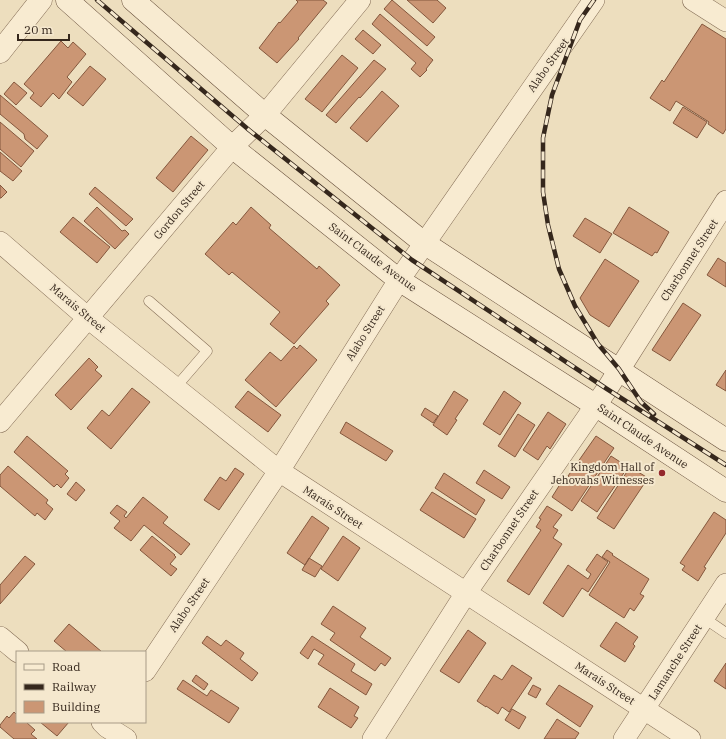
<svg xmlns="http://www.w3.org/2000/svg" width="726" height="739" viewBox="0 0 726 739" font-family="'IBM Plex Serif',serif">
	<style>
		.building { fill: #cb9674; stroke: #84573d }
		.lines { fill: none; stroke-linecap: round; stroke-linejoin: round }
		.service-casing { stroke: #856e57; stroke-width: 11 }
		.minor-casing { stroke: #856e57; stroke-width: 22 }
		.tertiary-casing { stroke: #856e57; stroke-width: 23 }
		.secondary-casing { stroke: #674f3b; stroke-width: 23 }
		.service { stroke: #f8ebd1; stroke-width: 10 }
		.minor { stroke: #f8ebd1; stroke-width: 21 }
		.tertiary { stroke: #f8ebd1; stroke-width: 22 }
		.secondary { stroke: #f8ebd1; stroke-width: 22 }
		.rail-casing { stroke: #35271c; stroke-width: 4.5 }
		.rail { stroke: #f5e8ce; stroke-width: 3; stroke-dasharray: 9; stroke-linecap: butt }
		.poi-dot { fill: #94282c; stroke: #f5e8ce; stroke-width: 1.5 }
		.labels { text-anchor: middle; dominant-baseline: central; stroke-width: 4; stroke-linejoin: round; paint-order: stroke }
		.street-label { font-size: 11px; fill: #35271c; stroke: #f5e8ce }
		.poi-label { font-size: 11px; fill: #35271c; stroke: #f5e8ce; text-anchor: end }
	</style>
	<rect width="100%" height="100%" fill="#eddebe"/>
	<path class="building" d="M296,0H323L327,3L298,38L299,39L277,63L259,48L279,22L280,23L298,2Z
		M392,0L435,37L427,46L384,9Z
		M407,0H437L446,8L433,23Z
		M380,14L433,60L426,69L427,70L420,77L411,69L416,63L372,24Z
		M702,24L726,39V129L723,134L708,124L709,122L676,101L670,111L650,98L662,80L664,82Z
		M363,30L381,45L373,54L355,39Z
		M61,41L68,48L73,42L86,54L67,77L72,82L59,99L53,93L41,107L30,98L34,93L24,84Z
		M342,55L358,68L322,112L305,99Z
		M374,60L386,69L360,98L359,97L336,123L326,115Z
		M90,66L106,79L83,106L67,93Z
		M14,82L27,93L16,105L4,94Z
		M382,91L399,106L367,142L350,128Z
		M0,95L48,136L37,149L25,139L24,134L0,114Z
		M683,107L707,122L697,138L673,123Z
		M0,122L34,151L21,167L0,149Z
		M191,136L208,150L173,192L156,178Z
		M0,152L22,171L13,181L0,171Z
		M0,185L7,192L1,198H0Z
		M95,187L133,219L126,226L89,194Z
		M97,207L122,231L125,230L129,234L115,249L84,221Z
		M251,207L271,225L269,228L317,269L319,266L340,285L326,301L329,304L294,344L270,324L280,312L232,272L229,275L205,254L233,222L236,225Z
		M629,207L669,232L657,253L655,252L652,256L613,233Z
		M73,217L110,247L97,263L60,232Z
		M585,218L612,234L600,253L573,236Z
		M718,258L726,263V287L707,275Z
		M605,259L639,281L609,327L590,315L580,298Z
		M683,303L701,315L670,361L652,350Z
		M300,345L317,360L276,407L245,380L270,352L281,361L294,346L297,349Z
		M89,358L98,367L95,370L102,376L71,410L55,395Z
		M726,370V391L716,385Z
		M132,388L150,402L111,449L87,428L102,410L109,416Z
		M248,391L281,415L268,432L235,407Z
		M454,391L468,400L455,419L457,420L447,435L433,425Z
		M504,391L521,403L500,435L483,424Z
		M425,408L438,416L433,423L421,415Z
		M548,412L566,424L550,449L547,446L538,460L523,450Z
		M518,414L535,425L515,457L498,446Z
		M346,422L393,451L386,461L340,433Z
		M27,436L68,471L65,474L69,478L61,488L57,484L54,487L14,452Z
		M596,436L614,448L572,511L552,497L564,478L575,485L577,482L568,476Z
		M611,456L628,467L597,512L581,501Z
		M8,466L48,500L46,503L53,509L45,520L37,513L35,516L0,486V475Z
		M630,467L648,478L614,529L597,518Z
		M235,468L244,474L219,510L204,500L220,477L226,481Z
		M484,470L510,487L502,499L476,483Z
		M444,473L485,500L476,515L435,488Z
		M76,482L85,490L76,501L67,494Z
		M432,492L476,519L464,538L420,510Z
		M143,497L168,517L163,523L190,544L181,555L144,525L131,541L114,528L120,521L110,513L117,505L127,512L124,516L126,518Z
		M547,506L562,515L553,527L558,530L553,538L562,544L529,595L507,581L541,530L536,527L541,519L539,518Z
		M714,512L726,520V533L704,567L706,568L698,581L682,570L685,566L680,563Z
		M312,516L329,528L305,565L287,553Z
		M152,536L175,555H174L176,557L170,564L177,569L171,576L140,550Z
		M343,536L360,548L338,581L321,569Z
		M607,550L613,554L612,555L649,579L640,594L644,596L634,611L630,608L624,618L589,595L610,562L602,557Z
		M597,554L608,562L588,592L582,588L563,617L543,603L568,565L588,579L591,574L586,570Z
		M25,556L35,564L0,604V585Z
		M309,558L322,566L315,577L302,570Z
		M333,606L366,628L360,637L391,658L385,666L381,663L375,671L330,640L335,633L321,624Z
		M616,622L638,637L633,644L635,646L625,662L600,646Z
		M69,624L102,652H67L54,641Z
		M468,630L486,643L459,683L440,671Z
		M207,636L221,646L226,640L244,653L240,659L258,673L252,681L202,643Z
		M312,636L355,664L351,671L372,684L366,695L318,664L324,655L314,649L308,659L300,653Z
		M726,663V689L714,681Z
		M512,665L532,678L509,712L502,707L498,714L486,706V707L477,701L494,675L502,680Z
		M196,675L208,684L204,690L192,681Z
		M183,680L207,696L211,690L239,708L229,723L177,689Z
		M533,685L541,689L536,698L528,694Z
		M559,685L593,706L580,727L546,704Z
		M330,688L359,707L354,716L358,718L351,728L318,707Z
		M512,709L526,717L519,729L505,720Z
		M14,712L17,715V722H26L35,730L31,734L37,739H14L0,727V725L7,716L9,718Z
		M557,719L579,733L575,739H544Z
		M40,722H69L57,736Z"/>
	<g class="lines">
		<defs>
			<path id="service" d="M149,301L207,351L175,388
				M704,618L726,633"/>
			<path id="minor" d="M693,0L726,21
				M0,242L88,318L279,471L690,739
				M0,422L232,147L265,115L360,0
				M0,637L18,652
				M145,671L279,471L399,280L594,0
				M102,722L107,727L126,739
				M373,739L466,593L607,389L726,201
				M624,739L726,584"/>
			<path id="tertiary" d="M0,52L41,0"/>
			<path id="secondary" d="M67,0L232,147L399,280L595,405L726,491
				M133,0L265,115L424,243L726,440"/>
		</defs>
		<use href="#service" class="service-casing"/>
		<use href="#minor" class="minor-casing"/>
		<use href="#tertiary" class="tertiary-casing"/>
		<use href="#secondary" class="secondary-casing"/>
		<use href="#service" class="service"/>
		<use href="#minor" class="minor"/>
		<use href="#tertiary" class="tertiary"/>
		<use href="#secondary" class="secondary"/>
		<defs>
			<path id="rail" d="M97,0L249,130L412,260L607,389L726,465
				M594,0L580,20L552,95L543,138V192L548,225L559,269L575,306L598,344L619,369L641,402L654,414"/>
		</defs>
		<use href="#rail" class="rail-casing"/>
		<use href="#rail" class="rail"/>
	</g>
	<circle class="poi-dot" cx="662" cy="473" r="4"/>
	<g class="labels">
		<g class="street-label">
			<text transform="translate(548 65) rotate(-55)">Alabo Street</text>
			<text transform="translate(179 210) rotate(-50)">Gordon Street</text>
			<text transform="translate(373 257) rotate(37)">Saint Claude Avenue</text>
			<text transform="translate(689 260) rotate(-57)">Charbonnet Street</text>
			<text transform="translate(78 308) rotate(40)">Marais Street</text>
			<text transform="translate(365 333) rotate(-58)">Alabo Street</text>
			<text transform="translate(643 436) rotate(34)">Saint Claude Avenue</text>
			<text transform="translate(333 507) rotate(33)">Marais Street</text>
			<text transform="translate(509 530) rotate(-56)">Charbonnet Street</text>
			<text transform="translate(189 605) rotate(-56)">Alabo Street</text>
			<text transform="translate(675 662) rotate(-57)">Lamanche Street</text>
			<text transform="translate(605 683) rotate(33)">Marais Street</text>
		</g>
		<g class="poi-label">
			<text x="654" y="467">Kingdom Hall of<tspan x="654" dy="13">Jehovahs Witnesses</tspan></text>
		</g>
	</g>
	<rect x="16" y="651" width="130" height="72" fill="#f5e8ce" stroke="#a89b87"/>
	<rect x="24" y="664" width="20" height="6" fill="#f8ebd1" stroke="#a89b87"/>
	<text x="52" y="671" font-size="12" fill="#35271c">Road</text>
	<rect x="24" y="684" width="20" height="6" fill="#35271c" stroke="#a89b87"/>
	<text x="52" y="691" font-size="12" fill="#35271c">Railway</text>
	<rect x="24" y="701" width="20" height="12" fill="#cb9674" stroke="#a89b87"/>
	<text x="52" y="711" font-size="12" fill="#35271c">Building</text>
	<path d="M18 34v6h51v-6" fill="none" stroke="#35271c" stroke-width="2"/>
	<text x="24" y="34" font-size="12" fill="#35271c" stroke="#f5e8ce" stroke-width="3" paint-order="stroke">20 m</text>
</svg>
